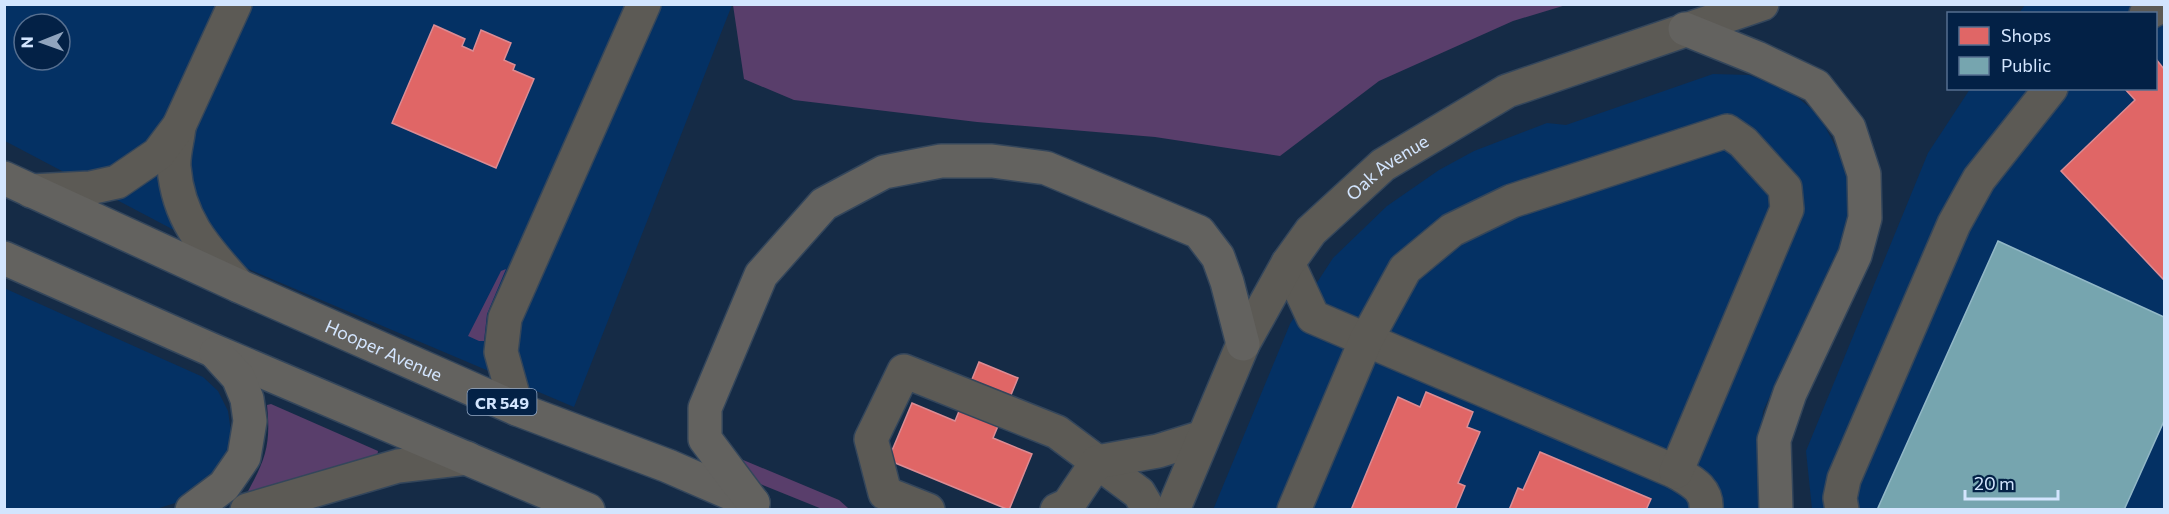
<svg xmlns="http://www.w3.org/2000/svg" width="2169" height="514" viewBox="0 0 2169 514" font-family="Commissioner,sans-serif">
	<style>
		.built { fill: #043164; fill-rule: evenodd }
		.green { fill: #593e6b }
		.shops { fill: #e06666; stroke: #dc8c94; stroke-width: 1.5 }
		.public { fill: #76a5af; stroke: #92b8c7; stroke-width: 1.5 }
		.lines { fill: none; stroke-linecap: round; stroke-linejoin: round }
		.minor-casing { stroke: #34465b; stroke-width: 36 }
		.major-casing { stroke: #34465b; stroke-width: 36 }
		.minor { stroke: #5c5a55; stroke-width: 33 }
		.major { stroke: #63625f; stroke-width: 33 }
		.labels { text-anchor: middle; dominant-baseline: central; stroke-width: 6; stroke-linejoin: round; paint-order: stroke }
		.shield { fill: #032146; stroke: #95aac7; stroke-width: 1.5 }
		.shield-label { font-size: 16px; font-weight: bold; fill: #d3e5fe }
		.street-label { font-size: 18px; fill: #d3e5fe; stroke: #032146 }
	</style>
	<rect width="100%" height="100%" fill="#152b46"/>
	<path class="built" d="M4,5H732L574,407L246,268L5,141ZM24,24H60V60H24Z
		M2025,5H2164V509H1812L1806,451L1928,153L1970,89L2156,88V14L2019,13Z
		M1713,74L1749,75L1787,89L1819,115L1843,161L1851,201L1843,240L1763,411L1757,476L1762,509L1213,510L1290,324L1333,258L1387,206L1439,170L1474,151L1547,123L1566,125Z
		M4,288L203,377L218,391L228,411L231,432L229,455L220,473L185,500L156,509H5Z"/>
	<path class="green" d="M733,5V4L1566,5L1513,21L1379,81L1280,156L1155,137L977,122L794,100L744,79Z
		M506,269L487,314L484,341H479L468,336L501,271Z
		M271,404L378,451L377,457L247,493C266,459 271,444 267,405Z
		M729,454L839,500L848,508L845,509H822L758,483Z"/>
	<path class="shops" d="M434,25L465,39L462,46L473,51L481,30L511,43L504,60L515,65L513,70L534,79L496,168L392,123Z
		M2156,59L2164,69V280L2061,171L2135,100L2124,88H2156Z
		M979,362L1018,378L993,438L1032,454L1009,510L888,460L912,403L955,421Z
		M1426,392L1473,412L1467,427L1480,432L1458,483L1465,486L1455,510H1351L1398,397L1420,407Z
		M1540,452L1651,499L1646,510H1509L1518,488L1523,490Z"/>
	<path class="public" d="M1998,241L2164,317V421L2124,510H1877Z"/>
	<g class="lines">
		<defs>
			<g id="minor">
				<path d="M2146,14L2164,5"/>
				<path d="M179,126C178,139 173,154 174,167C178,220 206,249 239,286"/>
				<path d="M31,191L90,188L117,182L158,154L179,126L235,4"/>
				<path d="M1288,263L1313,317L1676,472C1691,481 1708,489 1706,510"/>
				<path d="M517,409L501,352L505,318L644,4"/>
				<path d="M247,510L398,466L467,458"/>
				<path d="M928,510L885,493L871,439L904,371L1057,432L1139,493L1149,510"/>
				<path d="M1057,510L1068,505L1097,462L1158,451L1203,437"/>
				<path id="s1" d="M1173,510L1243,344L1288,263L1311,231L1383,165L1507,91L1762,4"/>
				<path d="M1294,510L1366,340L1405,269L1452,230L1512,201L1727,131L1743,142L1785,188L1787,209L1676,472"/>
				<path d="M1842,510L1840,498L1844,479L1954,224L1979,179L2051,88"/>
			</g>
			<g id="major">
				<path d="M1685,29L1757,58L1816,86L1849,128L1864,174L1865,218L1855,255L1790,393L1774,440L1776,510"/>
				<path id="s2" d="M4,178L239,286L517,409L668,466L753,503"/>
				<path d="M4,258L212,350L588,510"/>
				<path d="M753,503L705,439V408L761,275L824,204L884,172L941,161H992L1046,168L1199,232L1218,257L1227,282L1243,344"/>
				<path d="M192,510L224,486L244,457L250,421L247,399L238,377L216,353"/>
			</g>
		</defs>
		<use href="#minor" class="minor-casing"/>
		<use href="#major" class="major-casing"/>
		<use href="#minor" class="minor"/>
		<use href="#major" class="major"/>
	</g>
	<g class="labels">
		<rect class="shield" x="467.5" y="389" width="69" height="26" rx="4.5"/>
		<g class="shield-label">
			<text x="502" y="402">CR 549</text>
		</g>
		<g class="street-label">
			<text stroke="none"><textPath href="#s1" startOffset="412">Oak Avenue</textPath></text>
			<text stroke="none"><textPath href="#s2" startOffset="417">Hooper Avenue</textPath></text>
		</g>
	</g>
	<rect width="2169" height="514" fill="none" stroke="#d3e5fe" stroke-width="12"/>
	<rect x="1947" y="12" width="210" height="78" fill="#032146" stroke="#566f90" stroke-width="1.5"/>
	<rect x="1959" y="27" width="30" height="18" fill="#e06666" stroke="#566f90" stroke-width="1.5"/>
	<text x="2001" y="42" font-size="18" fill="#d3e5fe">Shops</text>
	<rect x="1959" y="57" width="30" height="18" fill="#76a5af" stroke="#566f90" stroke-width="1.5"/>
	<text x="2001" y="72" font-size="18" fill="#d3e5fe">Public</text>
	<g transform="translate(42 42) rotate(269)"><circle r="28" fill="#032146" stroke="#566f90" stroke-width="1.5"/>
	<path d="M0-4.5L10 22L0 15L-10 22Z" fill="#90a4be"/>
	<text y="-9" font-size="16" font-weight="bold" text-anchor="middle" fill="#d3e5fe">N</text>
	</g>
	<path d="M1965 490v9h93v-9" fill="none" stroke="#d3e5fe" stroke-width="3"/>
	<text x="1974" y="490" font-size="18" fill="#d3e5fe" stroke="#032146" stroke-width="4.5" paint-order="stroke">20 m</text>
</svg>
